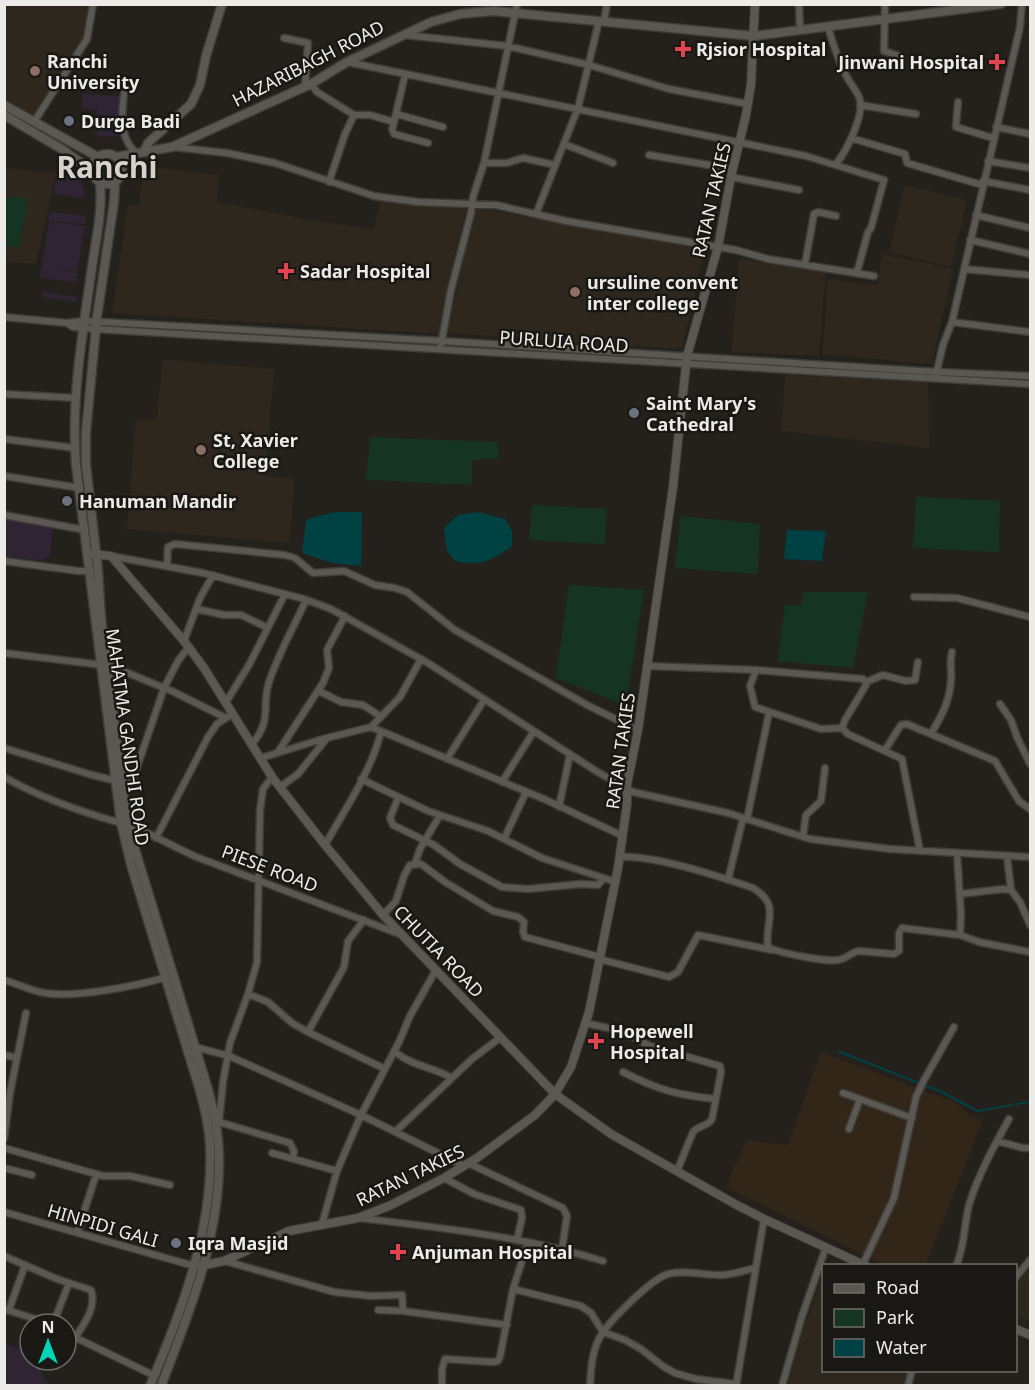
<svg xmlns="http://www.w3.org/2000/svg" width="1035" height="1390" viewBox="0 0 1035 1390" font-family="'Noto Sans',sans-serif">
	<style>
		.commercial { fill: #2f2433 }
		.industrial { fill: #322618 }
		.built { fill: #2e271e }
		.green { fill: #163424 }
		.water { fill: #004243 }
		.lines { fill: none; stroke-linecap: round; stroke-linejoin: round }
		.stream { stroke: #004243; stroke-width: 2 }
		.minor-casing { stroke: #3e3c38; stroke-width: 9 }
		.tertiary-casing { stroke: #3e3c38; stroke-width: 10 }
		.secondary-casing { stroke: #3e3c38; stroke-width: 11 }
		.minor { stroke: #5b5753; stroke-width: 6 }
		.tertiary { stroke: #5b5753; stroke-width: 8 }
		.secondary { stroke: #5b5753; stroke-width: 8 }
		.health-dot { fill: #e0444e; stroke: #1a1814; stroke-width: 2 }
		.education-dot { fill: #8d6e63; stroke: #1a1814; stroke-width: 2 }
		.worship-dot { fill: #6b7280; stroke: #1a1814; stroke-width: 2 }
		.labels { text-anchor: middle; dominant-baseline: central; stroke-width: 5; stroke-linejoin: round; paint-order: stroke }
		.poi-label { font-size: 18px; font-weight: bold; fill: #edebe8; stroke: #1a1814; text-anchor: start }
		.street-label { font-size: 18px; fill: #edebe8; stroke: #1a1814 }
		.town-label { font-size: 30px; font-weight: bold; fill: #d5d1cc; stroke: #1a1814 }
	</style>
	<rect width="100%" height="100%" fill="#24211d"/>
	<path class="commercial" d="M82,94L119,96V136L97,137V110L82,108Z
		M56,173L81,176L85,199L54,194Z
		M49,212L85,216V224L48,221Z
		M49,222L85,226L77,272L48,269L77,273V282L40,278Z
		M43,292L77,297L76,302L42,297Z
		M4,518L53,525L50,555L45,559L35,560L5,556Z
		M5,1344L30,1351V1360H36L47,1385H5Z"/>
	<path class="industrial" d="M821,1052L957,1103L967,1113L983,1119L926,1265H884L726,1187L746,1140L788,1145Z"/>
	<path class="built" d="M5,5H92L87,39L32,118L5,102Z
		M144,166L218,175L217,202L321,222L374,229L380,201L466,207L440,334L112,313L128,205L139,206Z
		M4,168L56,173L36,264L5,262Z
		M905,185L967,200L951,267L889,252Z
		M475,207L705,250L682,349L447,333Z
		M882,254L953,269L932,364L822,354L828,279L877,285Z
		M739,259L826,271L819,356L732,352Z
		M171,360L274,369L265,476L295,479L289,543L127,529L136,419L157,420L162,361Z
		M785,375L928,382L929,448L782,431Z
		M1030,1258V1321L1016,1315V1279Z
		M823,1273L824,1370L911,1371L904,1385L788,1386L800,1339Z"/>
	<path class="green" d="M100 169a8 8 0 1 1 16 0a8 8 0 1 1-16 0Z
		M4,197L28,198L19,247L5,246Z
		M370,437L498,442V458L472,460V485L366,480Z
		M916,497L1000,501L999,552L913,548Z
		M532,505L607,509L605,544L529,540Z
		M681,516L760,524L758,574L675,568Z
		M569,585L644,590L626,706L556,678Z
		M803,592H868L853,668L778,661L785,605H801Z"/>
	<path class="water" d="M337,512H362L361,566L332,563L302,553L306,520L321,515Z
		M478,512L505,519L512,531V546C491,561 482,566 455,561L447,551L444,528L458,515Z
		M787,530L826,531L822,561L784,559Z"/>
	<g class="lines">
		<path class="stream" d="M840,1052L919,1083
			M923,1085L940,1091L977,1111L1012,1105
			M1016,1104L1030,1102"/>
		<defs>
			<path id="minor" d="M799,4L800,30
				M885,4L884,51L899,56
				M604,21L607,4
				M828,27C833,44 839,64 848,79C852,86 858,92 860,100C864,116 846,152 836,164
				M405,35L507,46L589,65L669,89L748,104
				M284,38L308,43L305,86
				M347,62L806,156L884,180L871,228L868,232L858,269L855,273
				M126,82C122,104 117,139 137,153
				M311,84L317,92L354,115L345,134L329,182
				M958,102L956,127L993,138
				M860,105L916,114
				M396,114L443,127
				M354,115H370L394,122L405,75
				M34,122L87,39L93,4
				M394,122L392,129L394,134L428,143
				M996,127L1030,134
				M851,138L905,154L907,163L982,185
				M564,144L613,163
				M173,147L227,153L275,163L374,196L418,202L496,205L566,221L736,250L768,259L874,276
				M649,155L733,169
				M988,161L1030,168
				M484,163H507L523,158L555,165
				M731,177L799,190
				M983,181L1030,190
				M536,214L578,108L599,21
				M976,215L1030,228
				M970,240L1030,254
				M805,264L814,214L818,212L836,216
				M964,269L1030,275
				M4,317L67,323L84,321L442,341L937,372L1030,376
				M952,322L1030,332
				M67,323L73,327L95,329L1030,384
				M441,345L451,290L471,213L473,197L484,163L517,4
				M936,375L943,345L952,322L1020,27L1022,4
				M4,394L76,398
				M4,439L75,448
				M4,476L80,488
				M4,515L85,530
				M111,556L203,573L304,599L331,609L428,663L596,771L633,792L728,813L810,839L890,849L1030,857
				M4,561L78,571H90
				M167,566L168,547L175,544L285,555L295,558L313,573L344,571L375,585L395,588L407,592L455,630L587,705L638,730
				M914,597L957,598L1030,617
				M197,609L224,615H241L268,628
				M184,641L200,598L213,575
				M4,653L111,666L174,692L226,718
				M647,666L756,670L863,679L866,682V685L845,720L842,728L848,734L902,759L920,851
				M756,670L750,686L755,707L821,729L842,728
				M866,682L883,675L906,681L915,680L918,662
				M319,691L341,702L363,705L380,716
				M226,702L249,665L285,594
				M1000,704L1011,720L1017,737L1030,764
				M371,727L400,697L421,659
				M931,734C941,717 950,701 951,680C952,670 949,663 952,652
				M252,744C273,719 261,708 269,682C278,654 294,627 306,600
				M4,748L92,775L117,781
				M885,750L901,725L907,724L995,761L1019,801L1030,809
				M278,752L323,683L329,668L327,650L345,616
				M261,758L319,740L371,727L544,799L623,836
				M447,759L484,700
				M4,777C41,798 81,812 121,823
				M361,779L428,811L488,831L542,858L616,882
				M502,782L534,731
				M280,787L298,774L327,738
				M123,798L134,776L164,688L178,661L188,648
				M398,798L390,818L393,825L434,845L460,864L502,887L528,889L581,884L598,885L603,879
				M559,807L570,754
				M747,819L769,713
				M127,823L194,856L402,935
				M803,836L806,815L821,801L825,768
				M156,838L208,737L217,724L229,716
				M504,839L526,792
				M325,845C345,809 371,772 381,732
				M957,853L961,915L960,935
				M1007,856L1011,890
				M619,857C655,855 718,876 753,888C782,906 764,921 768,947C778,953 826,962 838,960C847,959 851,952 859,951L894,954L899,951V933L902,928L960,935L979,942L1030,952
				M415,863L420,849L440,815
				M728,880L743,818
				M960,894L1003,889L1011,890L1020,902L1030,925
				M383,915L396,901L404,876L410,865L421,864L445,882L493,911L518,917L524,922L523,932L525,937L600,957
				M599,959L669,977L678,972L698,935L772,950
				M4,980C18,984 31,991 45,993C76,998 136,986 167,977
				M248,994L268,1002L292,1023L308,1032L385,1069
				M585,1023L622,1031L650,1046L720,1066L721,1072L712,1119C708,1127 698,1125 693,1132L677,1171
				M308,1032L344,967L348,941L364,920
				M195,1047L229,1056L361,1115L464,1166
				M394,1051C411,1066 433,1067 452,1078
				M4,1055L17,1058
				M623,1072C658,1090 677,1095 716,1099
				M843,1093L912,1118
				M219,1122L290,1143L294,1151L293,1159
				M216,1126L219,1122L223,1082L230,1043L248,994L257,962L260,810L263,789L272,777
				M849,1129L860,1099
				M395,1132L472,1059L501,1037
				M4,1139L10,1093L26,1013
				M997,1141L1023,1148H1030
				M4,1148L103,1176H130L170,1185
				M272,1153L337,1171
				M468,1163L563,1208L567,1216L562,1249
				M4,1168L32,1175
				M444,1178L474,1194L521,1210L522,1218L517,1240
				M4,1212L194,1266
				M359,1218C442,1228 522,1236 603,1261
				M322,1224L337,1171L361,1115L399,1042L410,1016L436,970
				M77,1233L96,1175
				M4,1256L57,1279L91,1290C97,1307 84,1324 75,1338
				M225,1261L334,1292L371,1296L402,1295L403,1311
				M863,1264L894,1198L916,1097L924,1080L954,1027
				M956,1266C965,1246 964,1225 969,1205C978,1175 994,1146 1009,1119
				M1016,1277L1030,1260
				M513,1289L581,1306L591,1313L603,1332L625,1340L641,1349L664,1367L675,1373L696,1379L736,1384
				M4,1309L51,1324
				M9,1310L25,1265
				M378,1310L403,1311L507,1325
				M53,1324L69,1283
				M66,1333L155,1376
				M442,1386V1369L445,1359L493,1362L498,1361L500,1357L513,1289L528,1242
				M590,1386C591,1367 592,1348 603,1332C613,1318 651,1279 668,1274C685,1269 705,1276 723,1275C734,1274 744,1271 755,1268
				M736,1386L764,1219
				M782,1386L802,1316L826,1247
				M908,1386L912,1370"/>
			<path id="tertiary" d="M92,554L111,556L184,641L204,668L272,777L325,845L383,915L555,1094L611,1134L735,1204L764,1219L866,1266
				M200,1266L224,1261L289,1231L358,1218L389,1206L444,1178L477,1158L535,1115L555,1094L571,1067L589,1012L618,868L627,804V785L638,730L673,487L687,356L718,247L731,177L746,115L751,84L755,4
				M1016,1329L1030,1335"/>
			<path id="secondary" d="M4,105L98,157
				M4,115L60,148L92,170
				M144,152L148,143L191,104L200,85L206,56L222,4
				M92 169a15 15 0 1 1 30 0a15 15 0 1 1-30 0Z
				M116,157L172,147L311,84L347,62L431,22L460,14L493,11L754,36L1001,4
				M100,183C103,213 95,243 91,274C82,337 71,401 76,465L121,823L131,865L200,1091C205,1109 209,1126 210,1145C214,1228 182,1310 150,1386
				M115,183L114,202L97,317L86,432V465L98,570L101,618L127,823L207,1086C214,1110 219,1134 219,1159C220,1237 189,1314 161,1386"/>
		</defs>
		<use href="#minor" class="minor-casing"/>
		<use href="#tertiary" class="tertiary-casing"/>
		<use href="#secondary" class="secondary-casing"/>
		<use href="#minor" class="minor"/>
		<use href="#tertiary" class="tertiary"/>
		<use href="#secondary" class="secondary"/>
	</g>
	<g class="health-dot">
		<path d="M680 40h6v6h6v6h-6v6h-6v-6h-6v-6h6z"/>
		<path d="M994 53h6v6h6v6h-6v6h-6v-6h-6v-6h6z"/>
		<path d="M283 262h6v6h6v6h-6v6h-6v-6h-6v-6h6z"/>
		<path d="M593 1032h6v6h6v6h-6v6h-6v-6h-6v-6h6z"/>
		<path d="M395 1243h6v6h6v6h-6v6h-6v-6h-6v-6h6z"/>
	</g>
	<g class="education-dot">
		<circle cx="35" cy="71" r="6"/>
		<circle cx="575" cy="292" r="6"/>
		<circle cx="201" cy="450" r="6"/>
	</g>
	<g class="worship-dot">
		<circle cx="69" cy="121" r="6"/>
		<circle cx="634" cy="413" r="6"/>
		<circle cx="67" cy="501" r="6"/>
		<circle cx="176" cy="1243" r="6"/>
	</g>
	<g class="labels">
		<g class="poi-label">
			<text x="696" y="49">Rjsior Hospital</text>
			<text x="47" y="61">Ranchi<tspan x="47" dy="21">University</tspan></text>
			<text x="984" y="62" text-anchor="end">Jinwani Hospital</text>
			<text x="81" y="121">Durga Badi</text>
			<text x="300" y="271">Sadar Hospital</text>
			<text x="587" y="282">ursuline convent<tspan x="587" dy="21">inter college</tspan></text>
			<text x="646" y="403">Saint Mary's<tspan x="646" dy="21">Cathedral</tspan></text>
			<text x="213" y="440">St, Xavier<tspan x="213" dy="21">College</tspan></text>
			<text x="79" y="501">Hanuman Mandir</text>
			<text x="610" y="1031">Hopewell<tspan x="610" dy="21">Hospital</tspan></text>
			<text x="188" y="1243">Iqra Masjid</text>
			<text x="412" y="1252">Anjuman Hospital</text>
		</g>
		<g class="street-label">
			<text transform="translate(308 63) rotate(-27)">HAZARIBAGH ROAD</text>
			<text transform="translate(711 200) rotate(-77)">RATAN TAKIES</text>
			<text transform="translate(564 341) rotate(4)">PURLUIA ROAD</text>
			<text transform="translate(128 737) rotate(82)">MAHATMA GANDHI ROAD</text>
			<text transform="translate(620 751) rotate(-82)">RATAN TAKIES</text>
			<text transform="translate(270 868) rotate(21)">PIESE ROAD</text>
			<text transform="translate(439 951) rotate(46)">CHUTIA ROAD</text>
			<text transform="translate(410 1175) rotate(-26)">RATAN TAKIES</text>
			<text transform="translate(103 1225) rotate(16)">HINPIDI GALI</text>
		</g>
		<g class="town-label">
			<text x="107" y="166">Ranchi</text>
		</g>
	</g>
	<rect width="1035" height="1390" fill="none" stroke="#edebe8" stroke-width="12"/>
	<rect x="822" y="1264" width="195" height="108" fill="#1a1814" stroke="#6e6c69" stroke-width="1.5"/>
	<rect x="834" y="1284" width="30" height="9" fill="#5b5753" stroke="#6e6c69" stroke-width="1.5"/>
	<text x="876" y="1294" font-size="18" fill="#edebe8">Road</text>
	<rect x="834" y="1309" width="30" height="18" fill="#163424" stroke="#6e6c69" stroke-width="1.5"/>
	<text x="876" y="1324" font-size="18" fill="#edebe8">Park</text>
	<rect x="834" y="1339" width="30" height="18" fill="#004243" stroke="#6e6c69" stroke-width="1.5"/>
	<text x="876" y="1354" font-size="18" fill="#edebe8">Water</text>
	<g transform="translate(48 1342)"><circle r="28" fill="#1a1814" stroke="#6e6c69" stroke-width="1.5"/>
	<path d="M0-4.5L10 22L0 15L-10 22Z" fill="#02d5b6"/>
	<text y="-9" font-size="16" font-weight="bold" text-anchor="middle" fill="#edebe8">N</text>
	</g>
</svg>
